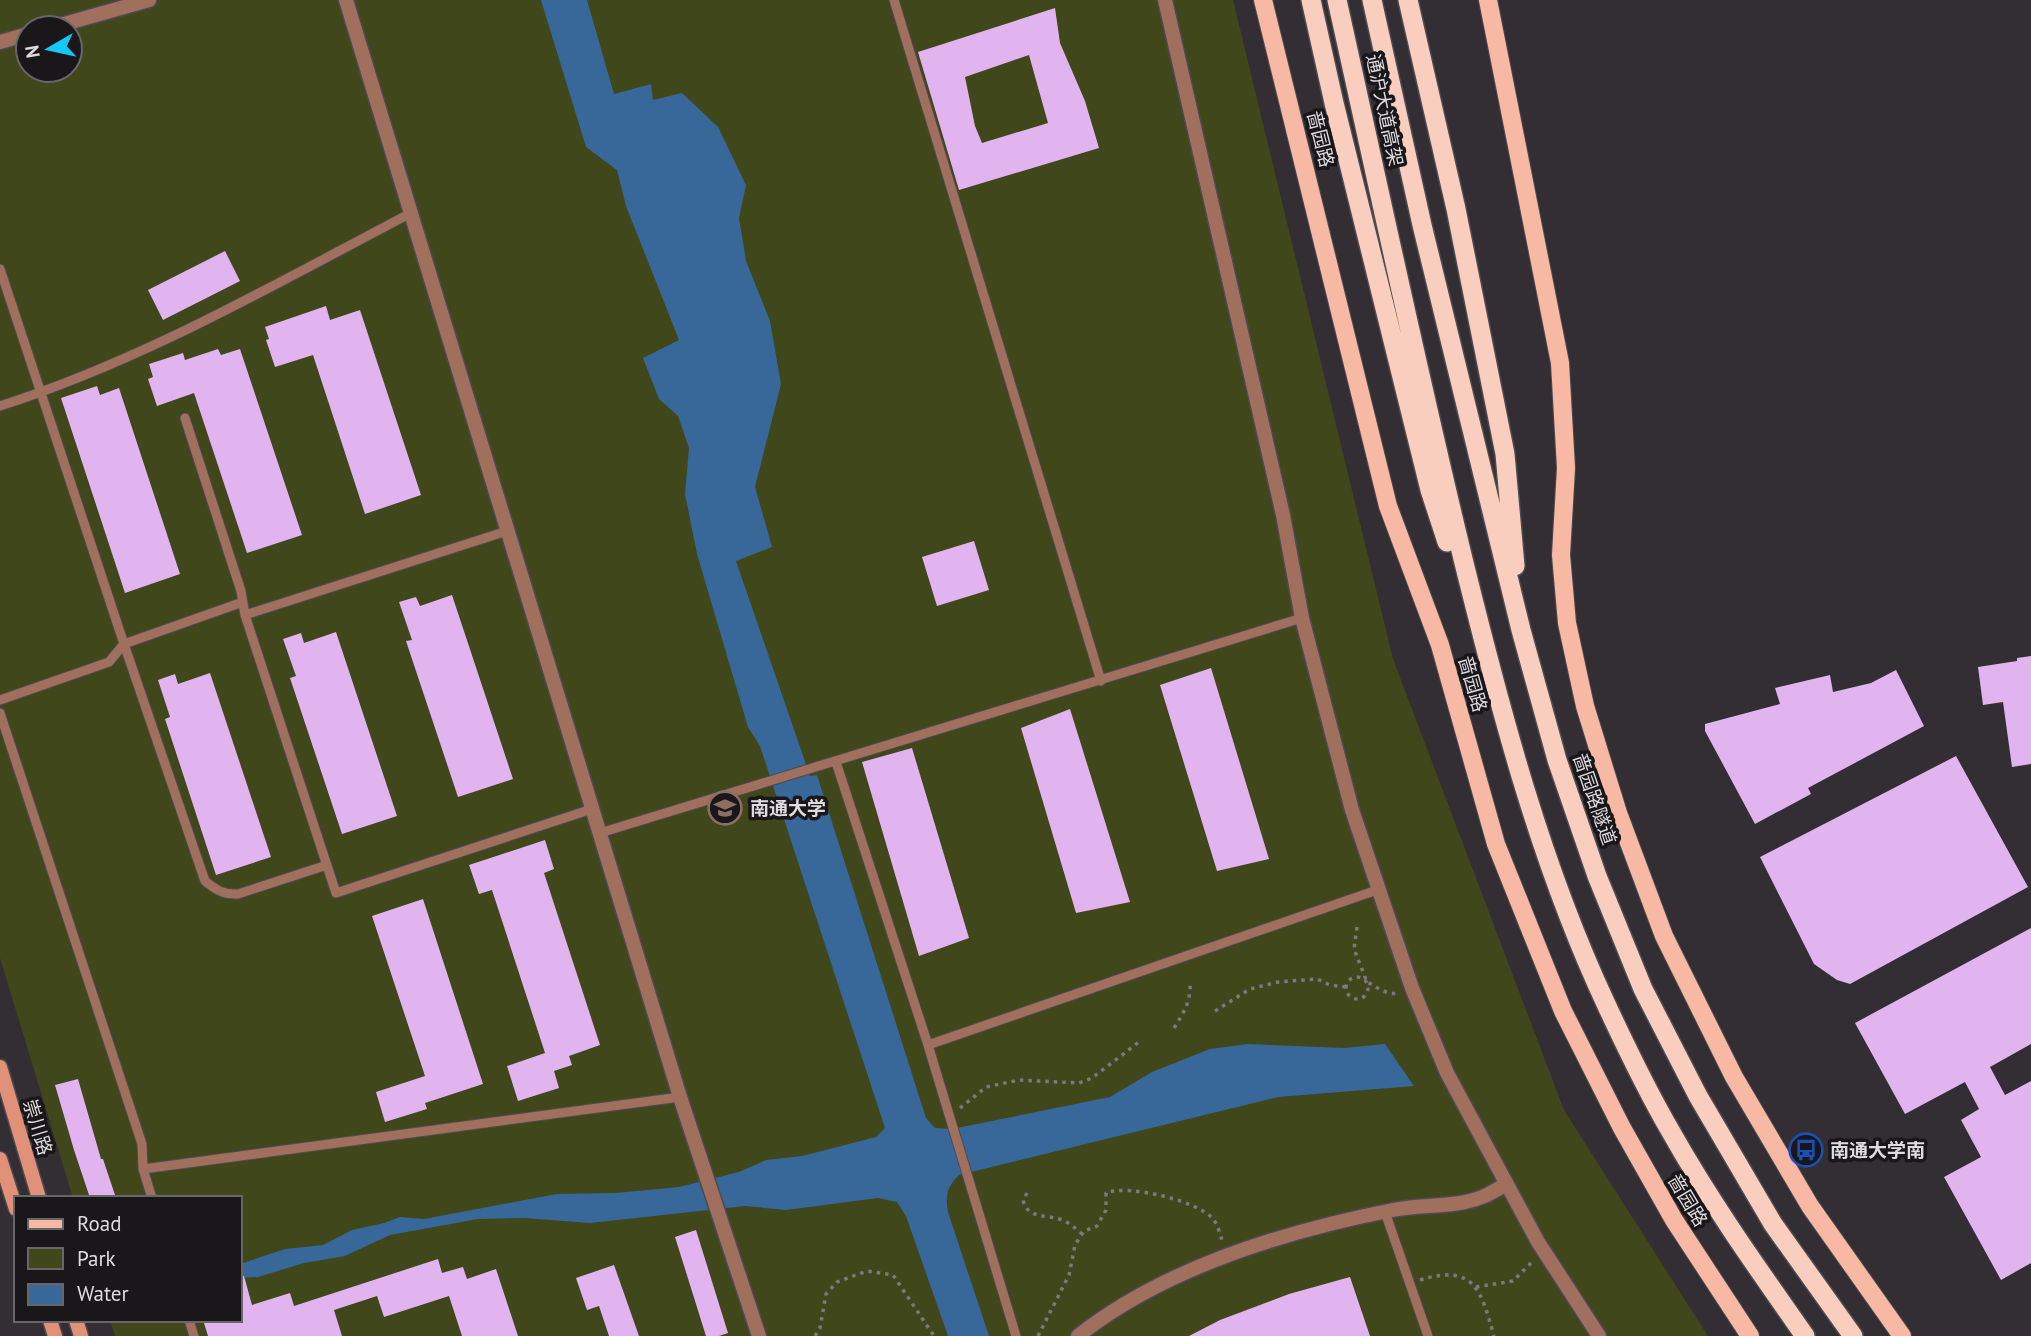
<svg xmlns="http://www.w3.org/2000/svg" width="2031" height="1336" viewBox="0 0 2031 1336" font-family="'PT Sans','Noto Sans SC',sans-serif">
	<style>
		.green { fill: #40471b; fill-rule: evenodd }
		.water { fill: #376899 }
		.building { fill: #e1b4f0; fill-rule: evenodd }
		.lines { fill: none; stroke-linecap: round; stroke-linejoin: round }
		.service-casing { stroke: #4e4a50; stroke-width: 11 }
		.minor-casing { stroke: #4e4a50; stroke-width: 17 }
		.secondary-casing { stroke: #4e4a50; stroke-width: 17 }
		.primary-casing { stroke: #4e4a50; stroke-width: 20 }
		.trunk-casing { stroke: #4e4a50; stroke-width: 22 }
		.path { stroke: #7c787d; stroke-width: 3.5; stroke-dasharray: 3.5 5; stroke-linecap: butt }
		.service { stroke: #a16f5e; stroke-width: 9 }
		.minor { stroke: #a16f5e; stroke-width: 14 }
		.secondary { stroke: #e19177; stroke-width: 14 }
		.primary { stroke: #f8b9a4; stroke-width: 18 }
		.trunk { stroke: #facebe; stroke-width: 19 }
		.labels { text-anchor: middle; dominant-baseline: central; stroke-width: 7; stroke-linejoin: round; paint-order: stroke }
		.street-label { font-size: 19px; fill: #dfdce0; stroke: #19171a }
		.poi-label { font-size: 19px; font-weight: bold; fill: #dfdce0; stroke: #19171a; text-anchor: start }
	</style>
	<rect width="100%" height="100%" fill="#322e34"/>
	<path class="green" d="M0,0H1233L1393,659L1564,1110L1708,1336H115L110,1320H240V1198H73L0,958ZM28,28H70V70H28Z"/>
	<path class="water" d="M541,0H587L614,94L651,84L653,100L682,93L718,127L746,185L739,218L746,261L770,321L781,384L755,487L772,547L736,561L810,776L817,775L926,1118L935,1128L952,1129L1110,1097L1152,1072L1210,1049L1248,1044L1344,1048L1385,1044L1414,1086L1278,1097L959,1175C947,1187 945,1195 948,1212L989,1336H948L906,1216L897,1202L878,1198L786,1210L745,1206L590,1223L524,1218L478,1219L390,1235L345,1256L304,1263L258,1277L240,1278V1264L285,1249L323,1245L352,1230L384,1223L400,1217L424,1219L557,1194L616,1193L679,1187L739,1172L766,1160L802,1156L876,1137L885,1128L760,746L748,727L697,554L685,494L689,448L678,416L659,399L643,358L679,340L626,206L617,170L586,147Z"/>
	<path class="building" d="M1055,8L1060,43L1085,101L1099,148L959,190L918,52ZM1029,55L1048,123L982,143L975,126L965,77Z
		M225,251L240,281L163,320L148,290Z
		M326,306L330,320L360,310L421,495L365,514L313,355L275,367L266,340L269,339L265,327Z
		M218,349L221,355L240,349L302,535L247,553L194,393L157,406L148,379L153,377L149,364L183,353L185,360Z
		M97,386L100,395L119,388L180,574L125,593L61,398Z
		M974,541L989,590L937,606L922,557Z
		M452,595L513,779L458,797L406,641L412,640L399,602L416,597L420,606Z
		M336,632L397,816L342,834L290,678L296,676L283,639L301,633L304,643Z
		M2031,656V764L2012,767L2003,702L1983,705L1978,667L2017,661V658Z
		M1211,668L1269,859L1217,871L1160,685Z
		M1896,670L1924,726L1808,788L1811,794L1755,824L1705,731V724L1780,704L1775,688L1830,675L1833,692L1871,683Z
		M210,673L271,857L216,875L165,719L170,717L158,680L175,674L178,684Z
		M1070,709L1130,902L1076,913L1021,728Z
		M912,748L969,938L919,956L862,762Z
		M1956,756L2028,887L1850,984L1837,980L1814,964L1760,857Z
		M545,840L554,869L544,873L600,1045L569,1056L572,1065L554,1071L559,1088L518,1101L507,1066L545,1053L492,890L479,894L469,865Z
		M423,899L483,1084L425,1103L427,1109L385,1122L376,1092L425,1076L372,916Z
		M2031,928V1044L1990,1067L2005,1095L2031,1081V1263L2001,1280L1944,1177L1981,1157L1961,1120L1979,1109L1965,1082L1905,1114L1855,1023Z
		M78,1079L101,1159H103L116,1198H90L74,1150L55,1085Z
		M696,1230L728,1333L719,1336H706L675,1237Z
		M438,1259L442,1273L463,1267L467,1279L496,1269L518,1336H462L449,1296L384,1317L377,1296L334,1310L342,1336H208L203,1320H240V1277L244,1276L252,1305L290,1293L294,1306Z
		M614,1265L639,1336H609L599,1306L587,1310L576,1278Z
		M1350,1277L1370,1336H1189L1220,1320L1289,1294Z"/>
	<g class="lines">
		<defs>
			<path id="service" d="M894,0L1101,681
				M0,269L124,644L205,881C216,890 224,895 238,894L327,865
				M0,406C144,360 277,283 411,213
				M185,418L241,591L245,615
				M507,531L245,615L336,893L592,809
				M0,700L109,662L124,644L243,602
				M0,713L142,1144L143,1169L152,1198
				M836,762L928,1045L1016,1336
				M600,833L1302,618
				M928,1045L1380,889
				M143,1169L680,1097
				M1385,1212L1428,1336
				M189,1320L194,1336"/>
			<path id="minor" d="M346,0L680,1097L759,1336
				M1165,0L1283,515L1302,618L1352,810L1412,988L1447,1073L1538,1242L1599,1336
				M50,28L149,0
				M0,42L28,34
				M1078,1336C1164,1268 1286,1231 1393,1210C1421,1204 1455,1208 1482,1197C1490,1194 1498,1189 1506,1184"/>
			<path id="secondary" d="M0,1067L39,1198
				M0,1159L16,1209
				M50,1320L55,1336
				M76,1320L81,1336"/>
			<path id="primary" d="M1263,0L1388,506L1440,645L1496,844L1563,1011L1622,1128L1674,1220L1750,1336
				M1488,0L1560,363L1566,468L1561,555L1567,623L1585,706L1618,813L1664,936L1734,1077L1810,1206L1902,1336"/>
			<path id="trunk" d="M1311,0L1334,103L1430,490L1447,542
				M1337,0C1379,189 1419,379 1465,567C1502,716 1541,865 1606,1004C1626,1047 1647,1091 1671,1132C1711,1203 1758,1269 1805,1336
				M1372,0L1422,225L1521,630L1557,760L1597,876L1643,989L1698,1096L1773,1224L1853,1336
				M1408,0L1456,209L1505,454L1515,566"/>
		</defs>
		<use href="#service" class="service-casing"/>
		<use href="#minor" class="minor-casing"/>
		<use href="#secondary" class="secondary-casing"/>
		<use href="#primary" class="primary-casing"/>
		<use href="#trunk" class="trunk-casing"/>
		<path class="path" d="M1357,927L1354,949L1367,982C1377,987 1388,996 1399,993
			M1346 988a11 11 0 1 1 22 0a11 11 0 1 1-22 0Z
			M1215,1011L1250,989L1278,982L1317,979L1330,985L1346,987
			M1174,1028C1184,1012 1191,1002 1190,982
			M960,1108L986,1087L1019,1080L1079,1083L1092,1078L1139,1042
			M1027,1193L1023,1200C1028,1220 1047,1214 1062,1220C1070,1223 1076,1229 1082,1234
			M1420,1280C1475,1263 1481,1291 1494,1336
			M1476,1287L1513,1281L1532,1262
			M815,1336L820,1328L826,1294L837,1282L867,1271L893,1275L934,1336
			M1038,1336L1069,1275L1075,1245L1084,1231L1097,1226L1106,1210V1193C1128,1184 1200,1201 1214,1220C1218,1226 1220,1234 1222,1240"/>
		<use href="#service" class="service"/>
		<use href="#minor" class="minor"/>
		<use href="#secondary" class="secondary"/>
		<use href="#primary" class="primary"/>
		<use href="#trunk" class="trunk"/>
	</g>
	<defs>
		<symbol id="university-ring" viewBox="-11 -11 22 22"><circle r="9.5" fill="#19171a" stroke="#8d6e63" stroke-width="1.5"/><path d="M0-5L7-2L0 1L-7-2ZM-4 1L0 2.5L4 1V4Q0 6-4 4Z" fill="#8d6e63"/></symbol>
		<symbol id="bus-ring" viewBox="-11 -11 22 22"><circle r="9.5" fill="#19171a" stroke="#1a4fb4" stroke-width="1.5"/><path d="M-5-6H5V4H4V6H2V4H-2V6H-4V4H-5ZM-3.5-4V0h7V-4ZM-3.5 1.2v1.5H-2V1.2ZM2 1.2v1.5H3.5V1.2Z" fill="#1a4fb4"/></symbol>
	</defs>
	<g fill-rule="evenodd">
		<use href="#university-ring" x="706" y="789" width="38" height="38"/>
		<use href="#bus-ring" x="1787" y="1131" width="38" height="38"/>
	</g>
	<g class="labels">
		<g class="street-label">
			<text transform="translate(1385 110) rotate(78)">通沪大道高架</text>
			<text transform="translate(1321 139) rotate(76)">啬园路</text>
			<text transform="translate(1473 684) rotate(74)">啬园路</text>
			<text transform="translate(1595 799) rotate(71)">啬园路隧道</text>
			<text transform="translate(38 1127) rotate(73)">崇川路</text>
			<text transform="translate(1688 1200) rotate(59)">啬园路</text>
		</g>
		<g class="poi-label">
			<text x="750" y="808">南通大学</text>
			<text x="1830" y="1150">南通大学南</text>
		</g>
	</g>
	<rect x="14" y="1196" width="228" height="126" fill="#19171a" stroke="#686669" stroke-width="2"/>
	<rect x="28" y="1219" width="35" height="10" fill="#f8b9a4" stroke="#686669" stroke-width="2"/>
	<text x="77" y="1231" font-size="21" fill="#dfdce0">Road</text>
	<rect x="28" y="1248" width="35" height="21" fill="#40471b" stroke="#686669" stroke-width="2"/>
	<text x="77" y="1266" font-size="21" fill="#dfdce0">Park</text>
	<rect x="28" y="1284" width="35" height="21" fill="#376899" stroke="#686669" stroke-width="2"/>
	<text x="77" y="1301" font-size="21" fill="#dfdce0">Water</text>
	<g transform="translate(49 49) rotate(261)"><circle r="33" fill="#19171a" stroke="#686669" stroke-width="2"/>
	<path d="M0-5L12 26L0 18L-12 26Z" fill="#11cafa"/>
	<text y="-10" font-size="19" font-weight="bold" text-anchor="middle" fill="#dfdce0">N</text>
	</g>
</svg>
